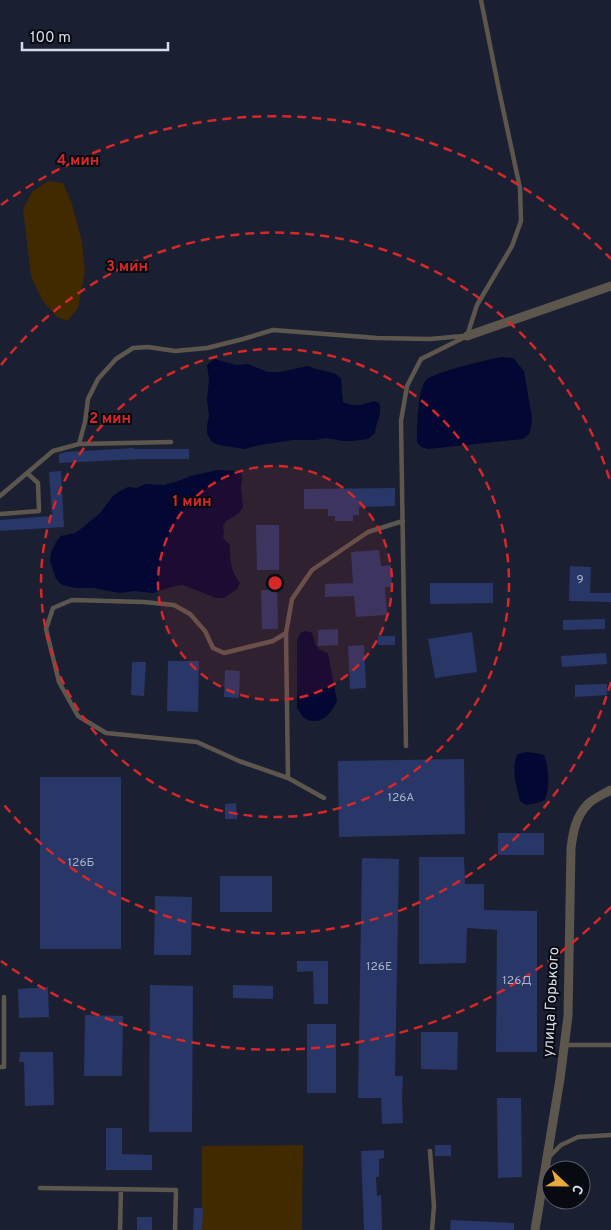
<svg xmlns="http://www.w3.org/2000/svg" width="611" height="1230" viewBox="0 0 611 1230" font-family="Overpass,sans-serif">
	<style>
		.green { fill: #412900 }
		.water { fill: #030734 }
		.building { fill: #283768 }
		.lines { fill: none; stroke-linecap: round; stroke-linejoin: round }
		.lane { stroke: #5c564d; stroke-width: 4.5 }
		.street { stroke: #5c564d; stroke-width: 9 }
		.ring { fill: none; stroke: #d62828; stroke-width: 2.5; stroke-dasharray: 9 6 }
		.labels { text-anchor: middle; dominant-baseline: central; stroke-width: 4; stroke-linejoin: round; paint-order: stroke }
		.number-label { font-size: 12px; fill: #abb3c8 }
		.street-label { font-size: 15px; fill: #d7dce8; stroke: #080a12 }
		.centre { fill: #d62828; stroke: #080a12; stroke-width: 2.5 }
		.ring-label { font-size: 15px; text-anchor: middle; font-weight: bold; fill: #d62828; stroke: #080a12; stroke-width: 4; stroke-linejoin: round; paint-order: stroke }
	</style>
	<rect width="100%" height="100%" fill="#1a2032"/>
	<path class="green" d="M48,181L63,183L72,204L82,242L85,272L78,308L68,321L57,317L42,300L31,276L23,209L32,192Z
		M303,1145L302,1230H202V1146Z"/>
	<path class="water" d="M501,357L513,358L524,371L532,418L531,428L529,434L523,439L428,449L421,447L417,442C417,428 417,391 426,380C434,372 487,360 501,357Z
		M214,359L237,365L248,364L268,372H280L308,366L316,369L334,373L341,378L343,402C352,407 364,405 374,401L379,403C383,415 376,421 375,433L368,439L352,441H343L326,438L316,440H293L260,445L244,449L219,445L212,442L207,434V425L209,416L207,400L209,379L207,365Z
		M217,470L235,471L241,473L242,479L241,487L243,507L238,514L226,521L223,526L224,533L223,538L230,545C230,560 230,570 240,583L237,589L224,598H216L183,585L175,586L152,593L135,591L120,593L94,588H76L62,585L56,579L50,561L51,552L56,542L61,536L75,533L82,528L100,513L113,496L120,491L128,487L137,488L145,484L164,485L178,481L191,476Z
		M307,631L312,633C317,646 312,647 328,653L337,701L332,710L326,717L318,721H310L303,717L297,708V640L301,632Z
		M526,752L536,753L544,755C549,769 550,786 545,800L537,803L526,805L520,801C517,786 510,767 518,754Z"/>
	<path class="building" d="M134,448V449H189V459H140L59,463V454L65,452Z
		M61,471L64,527L0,531V520L52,516L49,472Z
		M395,488V506L359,507V515H353V521H335V516H328V509H304V489Z
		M256,525H279V570H257Z
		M379,550L381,566L391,565L392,587H385L387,615L356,617L354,596L325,597V584L353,583L351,552Z
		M570,566L591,567L590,593H611V602L569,601Z
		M430,583H493V603L430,604Z
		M261,590H277L278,629H262Z
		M605,619V629L563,630V620Z
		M338,629V645L318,646V630Z
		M472,632L477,672L435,678L428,639Z
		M378,636H395V645H378Z
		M364,645L366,688L350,689L348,646Z
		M606,653L607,664L562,667L561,656Z
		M168,661H199L198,712L167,711Z
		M132,662H146L144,696L131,695Z
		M225,670L240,671L239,698L224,697Z
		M607,684V695L575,697V685Z
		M464,759L465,834L339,837L338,761Z
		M40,777H121V949H40Z
		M236,803L237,819H225V804Z
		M498,833H544V855H498Z
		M419,857H464L465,884H484V910L537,911V1052H496L497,930L467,928L466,963L419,964Z
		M362,858L399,859L395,1076H403L402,1098L403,1123L382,1124L381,1098H358Z
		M220,876H272V912H220Z
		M155,896L192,897L191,955H154Z
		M297,961H328V1004H314L313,971L297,972Z
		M150,985L193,986L192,1132H149Z
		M233,985L273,986V999L233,998Z
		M48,987L49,1017L19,1018L18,989Z
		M85,1015L123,1016L122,1076H84Z
		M307,1024H336V1093H307Z
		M421,1032H458L457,1070L421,1069Z
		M20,1052H53L54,1105L25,1106L24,1062H19Z
		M497,1098H521L522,1177L498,1178Z
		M106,1128H122V1154L152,1155V1170H106Z
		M435,1145H451V1156H435Z
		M384,1150V1158L379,1159V1177H376L377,1196L381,1195L382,1230H364L361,1151Z
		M194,1208H203L202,1230H193Z
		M137,1217H152V1230H137Z
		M451,1220L514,1223V1230H450Z"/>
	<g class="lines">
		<path class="lane" d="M79,444L85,422L88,399L98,379L116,359L133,348L148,347L175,351L207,348L243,339L273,330L377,338L430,339L463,336
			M0,496L53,451L79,444L171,442
			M0,514L39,511L38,483L27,473
			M286,633L288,778
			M406,746L401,421L407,386L421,359L467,336L477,305L512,246L521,221L520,188L500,95L481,0
			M324,798L288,778L239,761L197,742L106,733L78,716L59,682L46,629L53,608L72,600L144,602L174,605L190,614L205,631L213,648L224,653L273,641L286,633L292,599L312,570L368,532L403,521
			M564,1045H611
			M0,1067H4V997
			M430,1151L434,1206L432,1230
			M549,1157L561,1145L578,1137L611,1135
			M40,1188L176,1190L175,1230
			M120,1230L121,1189"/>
		<path class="street" d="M467,336L611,286
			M535,1230L560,1079L568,1016L571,848C573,832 576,816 588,804C594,798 604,794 611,790"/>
	</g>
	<circle cx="275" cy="583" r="117" fill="#d62828" fill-opacity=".12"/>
	<g class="ring">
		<circle cx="275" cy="583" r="117"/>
		<circle cx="275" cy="583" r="234"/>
		<path d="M611 682A350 350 0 0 1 1 801M1 365A350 350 0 0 1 611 484"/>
		<path d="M611 907A467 467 0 0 1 1 961M1 205A467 467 0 0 1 611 259"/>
	</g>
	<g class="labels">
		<g class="number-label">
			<text x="580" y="580">9</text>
			<text x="401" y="798">126А</text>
			<text x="81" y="863">126Б</text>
			<text x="379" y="967">126Е</text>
			<text x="517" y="981">126Д</text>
		</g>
		<g class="street-label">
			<text transform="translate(552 1002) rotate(-87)">улица Горького</text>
		</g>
	</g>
	<circle cx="275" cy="583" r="8" class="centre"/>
	<g class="ring-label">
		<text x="78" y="165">4 мин</text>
		<text x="127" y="271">3 мин</text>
		<text x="110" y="423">2 мин</text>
		<text x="192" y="506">1 мин</text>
	</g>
	<g transform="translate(566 1185) rotate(112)"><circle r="24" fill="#080a12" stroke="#5b5e68"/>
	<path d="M0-4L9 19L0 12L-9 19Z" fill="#eca93b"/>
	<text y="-8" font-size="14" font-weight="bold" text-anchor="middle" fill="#d7dce8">С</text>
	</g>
	<path d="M22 42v8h146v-8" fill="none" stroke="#d7dce8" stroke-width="2.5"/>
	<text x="30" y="42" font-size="15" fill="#d7dce8" stroke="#080a12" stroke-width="4" paint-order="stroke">100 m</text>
</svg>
